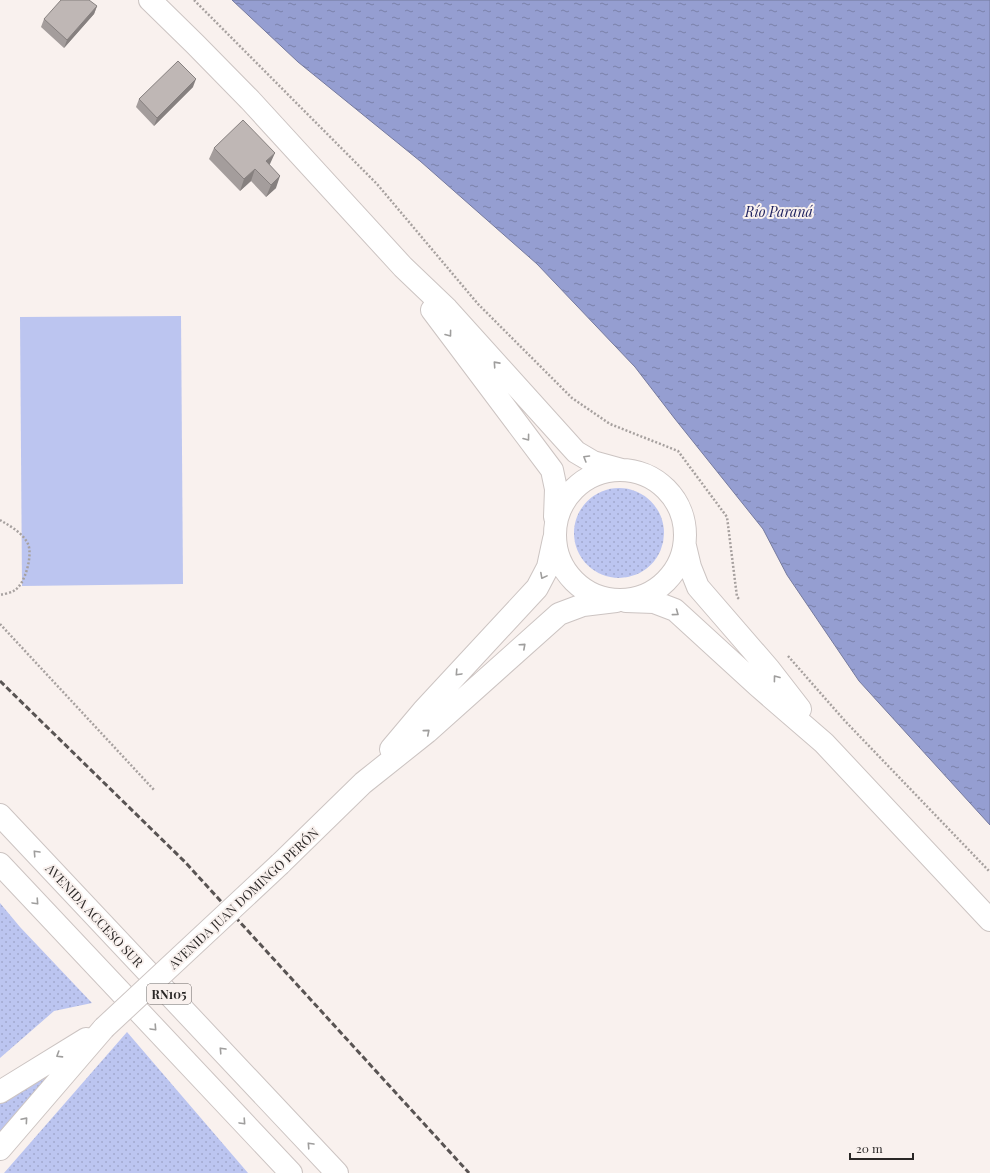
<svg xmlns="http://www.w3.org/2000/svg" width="990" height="1173" viewBox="0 0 990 1173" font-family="'Playfair Display',serif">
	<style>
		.grass { fill: url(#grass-dots) }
		.garden { fill: #bcc5f0 }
		.water { fill: url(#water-ripples); stroke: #757a9e }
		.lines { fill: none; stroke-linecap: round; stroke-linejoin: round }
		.secondary-casing { stroke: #ccc4c2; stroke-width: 24 }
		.highway-casing { stroke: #ccc4c2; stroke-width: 24 }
		.path { stroke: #a7a19f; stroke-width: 2.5; stroke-dasharray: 2 2; stroke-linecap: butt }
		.secondary { stroke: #fff; stroke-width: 22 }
		.highway { stroke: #fff; stroke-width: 22 }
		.rail { stroke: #595453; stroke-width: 3; stroke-dasharray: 6 3; stroke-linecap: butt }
		.secondary-bridge-casing { stroke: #ccc4c2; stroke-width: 24; stroke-linecap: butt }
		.secondary-bridge { stroke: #fff; stroke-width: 22 }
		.wall { fill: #a49d9c }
		.shaded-wall { fill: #86807f }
		.building { fill: #bfb7b5; stroke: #86807f }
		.oneway { stroke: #9f9e9d }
		.labels { text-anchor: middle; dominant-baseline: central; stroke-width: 4; stroke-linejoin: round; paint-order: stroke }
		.shield { fill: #f9f1ee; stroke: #686462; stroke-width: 1 }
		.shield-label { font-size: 12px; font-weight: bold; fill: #2a2726 }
		.street-label { font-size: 13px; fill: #2a2726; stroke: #f9f1ee }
		.water-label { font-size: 14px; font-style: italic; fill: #212460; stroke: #f9f1ee }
	</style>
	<defs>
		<pattern id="grass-dots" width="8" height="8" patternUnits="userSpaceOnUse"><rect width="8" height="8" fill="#bcc5f0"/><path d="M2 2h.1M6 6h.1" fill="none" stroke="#a2a9ce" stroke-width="1.8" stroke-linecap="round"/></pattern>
		<pattern id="water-ripples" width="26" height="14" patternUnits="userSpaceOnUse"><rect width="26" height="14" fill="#959ed1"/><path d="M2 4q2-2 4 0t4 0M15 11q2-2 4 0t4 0" fill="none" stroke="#7a81a9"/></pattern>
	</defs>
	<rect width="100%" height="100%" fill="#f9f1ee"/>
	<path class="grass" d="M574 533a45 45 0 1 1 90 0a45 45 0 1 1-90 0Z
		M0,903L20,927L92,1003L54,1011L0,1058Z
		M127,1032L248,1173H4Z
		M66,1061L0,1134V1104Z"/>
	<path class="garden" d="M181,316L183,584L22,586L20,317Z"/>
	<path class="water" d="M232,0H990V825L859,681L787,575L763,529L675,419L635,367L537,264L420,161L298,62Z"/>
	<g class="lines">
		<defs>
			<path id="secondary" d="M150,0L195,44L250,100L403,267L447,309L576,452L593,462L622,470
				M432,310L552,470L556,489L555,517
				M555 535a65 65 0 1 1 130 0a65 65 0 1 1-130 0Z
				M685,546L690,567L698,587L769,669L800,709
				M626,601L654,602L675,610L757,685L824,743L990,920
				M391,749L423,711L537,588L548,567L554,539
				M280,864L363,783L427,732L559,614L583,605L616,601
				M0,1092L86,1039
				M0,1149L104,1028"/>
			<path id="highway" d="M0,815L337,1173
				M0,864L291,1173"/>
		</defs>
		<use href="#secondary" class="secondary-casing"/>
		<use href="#highway" class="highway-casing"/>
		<path class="path" d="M194,0L377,184L478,304L572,398L610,424L678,451L727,517L737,597L739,599
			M0,520C10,526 23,533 28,544C33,555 25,584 15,590C11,593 4,594 0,595
			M0,624L155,791
			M788,656L845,721L990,872"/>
		<use href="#secondary" class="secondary"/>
		<use href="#highway" class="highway"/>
		<path class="rail" d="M0,681L185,862L469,1173"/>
		<defs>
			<path id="secondary-bridge" d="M104,1028L280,864"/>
		</defs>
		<use href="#secondary-bridge" class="secondary-bridge-casing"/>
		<use href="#secondary-bridge" class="secondary-bridge"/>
	</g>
	<path class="wall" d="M97,6L94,14L64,48L41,27L44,19Z
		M193,87L154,126L136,107L139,99Z
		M214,148L270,164L269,165L276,188L266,197L251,181L240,191L209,159Z"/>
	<path class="shaded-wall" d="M97,6L94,14L64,48L67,40Z
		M196,79L193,87L154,126L157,118Z
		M275,153L270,164L261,173L266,161Z
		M255,169L251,181L240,191L244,179Z
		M280,176L276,188L266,197L271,185Z"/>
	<path class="building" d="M61,0H89L97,6L67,40L44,19Z
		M178,61L196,79L157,118L139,99Z
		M243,120L275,153L266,161L280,176L271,185L255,169L244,179L214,148Z"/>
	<defs><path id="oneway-chevron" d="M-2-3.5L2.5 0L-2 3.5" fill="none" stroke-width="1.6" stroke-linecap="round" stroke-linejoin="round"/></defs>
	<g class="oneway">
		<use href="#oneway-chevron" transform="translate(449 334) rotate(53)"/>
		<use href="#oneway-chevron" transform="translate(496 364) rotate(-132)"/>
		<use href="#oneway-chevron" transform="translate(527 438) rotate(53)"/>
		<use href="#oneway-chevron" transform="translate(586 458) rotate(-149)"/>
		<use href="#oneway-chevron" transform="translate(543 576) rotate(118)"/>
		<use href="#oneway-chevron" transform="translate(676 613) rotate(36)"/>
		<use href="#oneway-chevron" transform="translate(523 646) rotate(-42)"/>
		<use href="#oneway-chevron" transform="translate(458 673) rotate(133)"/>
		<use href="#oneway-chevron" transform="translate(776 678) rotate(-127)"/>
		<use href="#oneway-chevron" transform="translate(427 732) rotate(-40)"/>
		<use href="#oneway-chevron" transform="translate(36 853) rotate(-133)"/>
		<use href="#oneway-chevron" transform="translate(36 902) rotate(47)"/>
		<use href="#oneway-chevron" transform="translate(154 1028) rotate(47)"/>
		<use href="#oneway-chevron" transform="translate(222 1050) rotate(-133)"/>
		<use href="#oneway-chevron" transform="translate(59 1055) rotate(148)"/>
		<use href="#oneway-chevron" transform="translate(25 1120) rotate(-49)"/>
		<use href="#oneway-chevron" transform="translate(243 1122) rotate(47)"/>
		<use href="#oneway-chevron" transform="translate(310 1145) rotate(-133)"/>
	</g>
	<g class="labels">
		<rect class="shield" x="147" y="984" width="44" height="20" rx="3"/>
		<g class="shield-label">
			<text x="169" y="994">RN105</text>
		</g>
		<g class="street-label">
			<text transform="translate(243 898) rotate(-43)">AVENIDA JUAN DOMINGO PERÓN</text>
			<text transform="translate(95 915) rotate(47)">AVENIDA ACCESO SUR</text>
		</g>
		<g class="water-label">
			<text x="779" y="211">Río Paraná</text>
		</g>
	</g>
	<path d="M850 1153v6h63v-6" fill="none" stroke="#2a2726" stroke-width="2"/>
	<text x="856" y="1153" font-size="12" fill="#2a2726" stroke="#f9f1ee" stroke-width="3" paint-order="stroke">20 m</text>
</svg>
